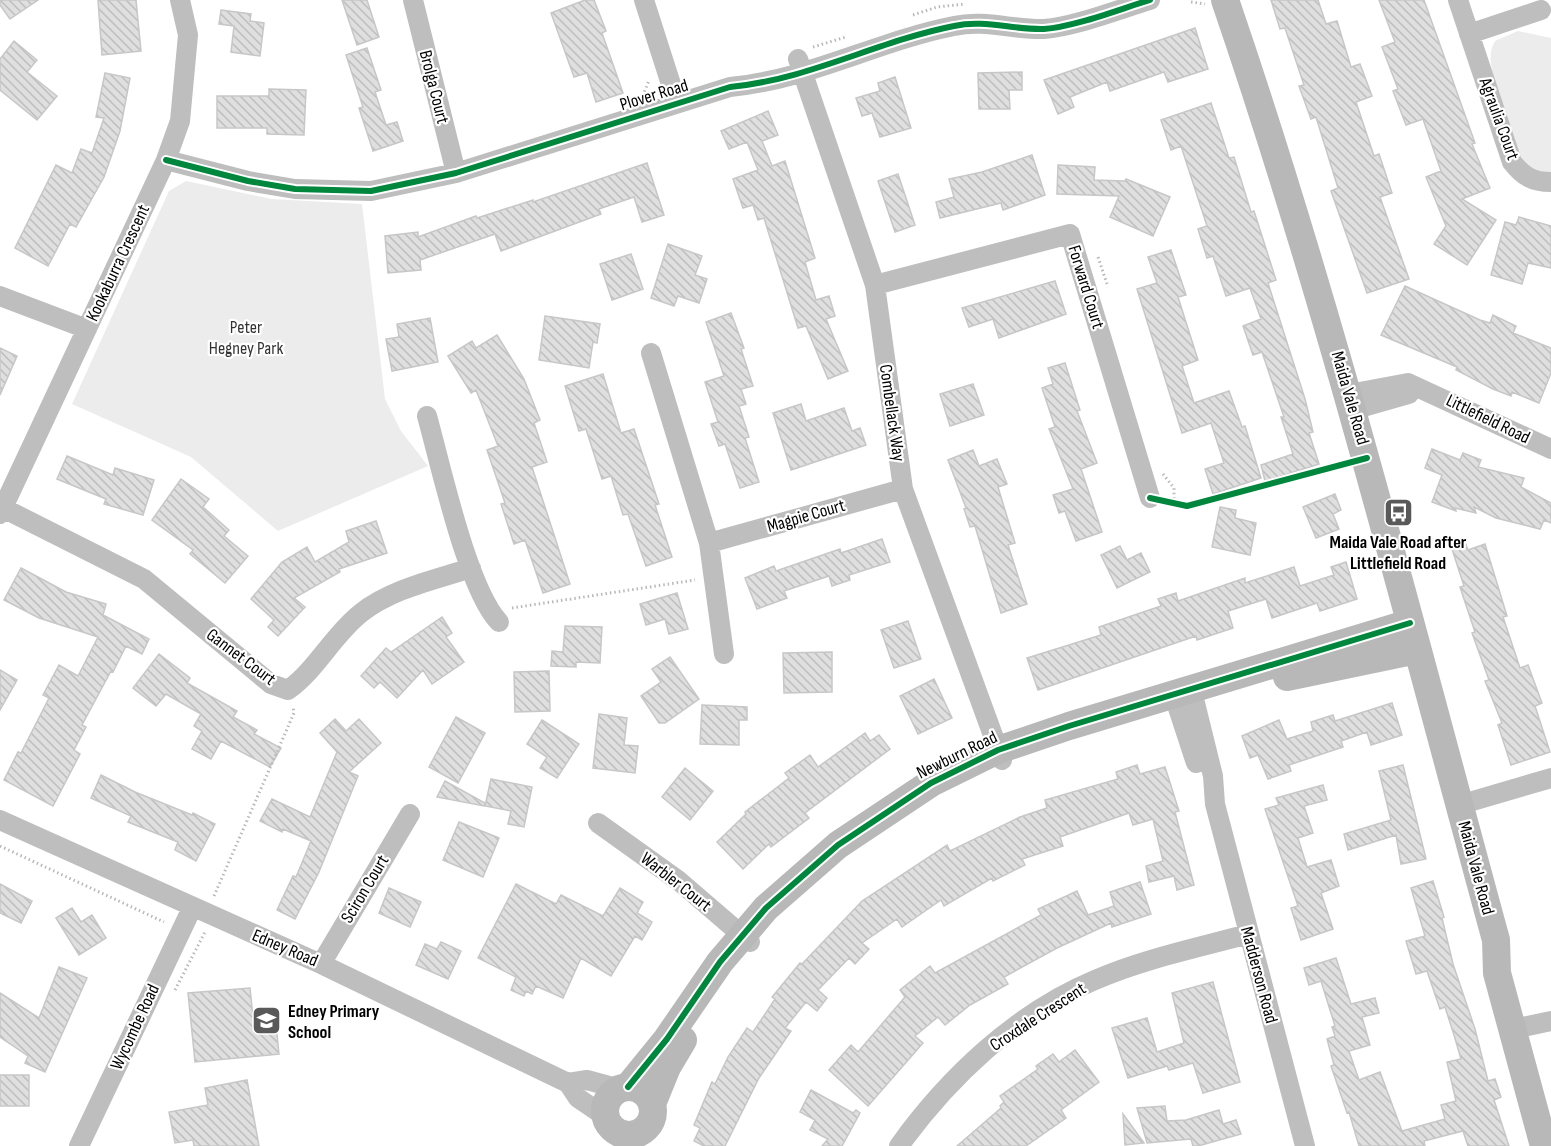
<svg xmlns="http://www.w3.org/2000/svg" width="1551" height="1146" viewBox="0 0 1551 1146" font-family="'Sofia Sans Condensed',sans-serif">
	<style>
		.green { fill: #ececec }
		.building { fill: url(#building-back-hatch); stroke: #c7c7c7; stroke-width: 1.5 }
		.lines { fill: none; stroke-linecap: round; stroke-linejoin: round }
		.path { stroke: #b9b9b9; stroke-width: 3; stroke-dasharray: 1.5 3; stroke-linecap: butt }
		.street { stroke: #bebebe; stroke-width: 20 }
		.secondary { stroke: #b8b8b8; stroke-width: 28 }
		.cycleway-casing { stroke: #fff; stroke-width: 10 }
		.cycleway { stroke: #00873e; stroke-width: 6 }
		.labels { text-anchor: middle; dominant-baseline: central; stroke-width: 4.5; stroke-linejoin: round; paint-order: stroke }
		.street-label { font-size: 18px; fill: #000; stroke: #fff }
		.park-label { font-size: 18px; fill: #333; stroke: #fff }
		.poi-label { font-size: 18px; font-weight: bold; fill: #000; stroke: #fff }
	</style>
	<defs>
		<pattern id="building-back-hatch" width="6" height="6" patternUnits="userSpaceOnUse" patternTransform="scale(1.5)"><rect width="6" height="6" fill="#dfdfdf"/><path d="M-1 5l2 2M0 0l6 6M5-1l2 2" fill="none" stroke="#bebebe"/></pattern>
	</defs>
	<rect width="100%" height="100%" fill="#fff"/>
	<path class="green" d="M1518,31L1551,38V176C1540,175 1531,171 1524,161C1512,145 1493,84 1491,63C1490,55 1491,48 1495,41Z
		M186,181L272,199L362,204L385,399L401,431L428,466L278,531L191,457L72,404L169,191Z"/>
	<path class="building" d="M0,0H38L10,19L0,5Z
		M98,0H136L141,51L102,55Z
		M342,0H367L379,37L357,45Z
		M585,0H594L606,31L602,33L623,93L596,102L587,73L574,77L551,13Z
		M1271,0H1318L1326,24L1337,21L1351,67L1360,64L1372,96L1356,102L1374,156L1379,154L1392,193L1380,197L1409,279L1367,293L1331,191L1338,188L1316,117L1311,119L1299,86L1304,85L1285,28L1280,29Z
		M1379,0H1424L1475,143L1472,144L1490,188L1462,199L1496,220L1467,265L1434,244L1446,226L1426,177L1441,171L1423,119L1406,125L1393,91L1398,89L1382,47L1395,42Z
		M221,10L251,14L250,21L264,23L260,56L231,52L234,26L219,24Z
		M1195,28L1208,69L1168,82L1164,72L1110,91L1107,82L1070,97L1074,107L1058,114L1044,80Z
		M14,41L37,60L27,72L57,96L37,120L0,90V59Z
		M367,48L381,90L375,92L386,125L397,122L403,141L373,151L359,108L363,107L346,55Z
		M1022,72V90H1009L1010,109H979L978,73Z
		M105,73L130,78L120,131L104,177L76,227L70,224L48,266L15,248L56,165L72,173L81,149L92,153L104,118L96,117Z
		M895,77L911,128L880,137L872,113L862,116L856,98L880,91L878,83Z
		M269,89L306,90L304,135L267,134V128H217V96H269Z
		M1211,103L1229,158L1234,157L1251,212L1254,211L1276,280L1268,283L1305,399L1313,432L1309,433L1319,464L1265,481L1261,465L1293,454L1281,417H1284L1262,352L1253,355L1243,326L1261,319L1250,288L1226,296L1213,256L1207,258L1198,229L1207,226L1181,146L1171,150L1161,120Z
		M768,111L778,135L762,141L772,166L785,161L815,258L805,262L816,300L829,296L835,316L826,319L848,371L828,379L806,326L798,328L764,218L758,220L753,205L743,208L733,179L758,170L747,142L729,149L721,131Z
		M1032,155L1045,195L1003,210L1001,203L940,218L936,202L954,197L949,179L982,172Z
		M647,163L664,215L642,222L634,197L599,209L601,214L501,251L495,234L420,260L421,270L388,273L385,236L418,232V237L476,216L477,218L533,200V202Z
		M1058,165L1095,167L1094,180L1125,181L1126,179L1170,197L1153,236L1110,217L1119,196L1057,194Z
		M898,174L915,225L895,232L878,181Z
		M1519,217L1551,226V268L1528,263L1522,284L1491,275L1505,222L1516,225Z
		M668,244L702,256L695,275L707,279L699,303L678,296L674,306L651,298Z
		M1171,250L1186,295L1178,297L1198,360L1182,366L1194,403L1229,391L1242,427L1245,426L1261,478L1213,494L1205,469L1224,463L1211,423L1182,433L1137,289L1157,283L1148,257Z
		M631,254L643,289L612,300L600,264Z
		M1055,281L1066,314L999,338L993,319L969,327L962,308Z
		M1405,286L1480,320L1490,323L1493,315L1516,326L1513,333L1551,348V373L1539,403L1512,392L1511,396L1493,389L1456,370L1457,367L1381,335Z
		M731,313L744,348L741,349L753,386L741,389L746,404L739,406L749,437L745,438L759,482L740,488L725,444L719,446L711,424L718,422L705,382L724,376L706,322Z
		M545,316L600,324L597,343L593,342L589,368L539,360Z
		M430,318L438,362L392,371L386,339L399,337L397,324Z
		M497,335L524,379L540,420L534,423L547,462L532,467L570,584L543,593L525,540L514,544L501,504L505,503L487,450L498,446L476,390L471,393L448,356L472,341L476,348Z
		M0,348L17,356L0,395Z
		M1065,363L1080,410L1077,411L1097,463L1081,469L1102,532L1076,541L1065,511L1059,513L1053,495L1073,489L1049,429L1055,427L1042,388L1053,384L1048,368Z
		M603,374L621,433L634,429L659,504L655,505L672,557L646,566L628,514L623,515L611,476L602,479L586,429L579,431L565,386Z
		M973,384L984,415L950,426L940,394Z
		M801,404L806,421L844,408L852,431L860,428L866,445L791,470L773,413Z
		M1432,449L1460,460L1463,453L1481,460L1478,467L1524,478L1521,487L1551,503V523L1544,520L1540,529L1496,518L1474,507L1476,513L1455,508L1456,511L1432,502L1442,475L1425,468Z
		M973,450L979,466L997,459L1007,484L998,487L1015,543L1008,545L1027,604L1001,613L975,526L970,527L964,509L966,508L948,460Z
		M67,456L113,475L115,468L154,480L143,515L104,504L106,499L57,479Z
		M181,479L209,499L203,507L229,530L224,536L248,556L225,583L190,554L193,550L152,520Z
		M1335,494L1341,510L1333,514L1339,529L1316,538L1303,507Z
		M1220,507L1236,510L1235,518L1256,523L1250,555L1212,547Z
		M376,521L387,553L339,569L340,572L294,598L305,607L278,636L268,627L274,620L251,599L282,562L307,547L315,562L349,542L346,531Z
		M882,539L890,562L849,575L850,580L832,586L829,576L784,591L787,598L757,609L745,578L774,566L776,571L840,549L841,553Z
		M1464,539L1468,550L1485,544L1507,616L1503,617L1520,668L1528,665L1542,703L1535,706L1550,752L1511,765L1498,725L1502,723L1485,681L1489,680L1472,633L1475,632L1460,587L1464,586L1450,543Z
		M1120,546L1127,560L1141,553L1150,572L1117,588L1101,555Z
		M1346,562L1357,599L1320,611L1317,603L1272,618L1266,599L1228,611L1233,628L1197,640L1196,636L1038,690L1027,658L1101,635L1099,627L1161,606L1158,599L1176,593L1178,601L1245,578V583L1294,567L1300,586L1334,575L1331,567Z
		M21,568L66,592L106,604L103,615L149,639L142,654L126,646L113,672L111,671L82,725L86,727L74,750L80,754L53,806L4,780L18,752L21,753L49,698L43,695L59,665L78,676L98,637L39,618L4,600Z
		M677,593L688,629L669,634L665,619L646,625L640,604Z
		M442,617L452,633L446,637L464,662L432,684L423,670L397,698L380,682L374,688L361,676L386,648L391,652Z
		M908,621L921,659L894,668L881,630Z
		M565,626L602,627L600,663L576,662V667L551,666L552,651L563,652Z
		M832,652V692L784,693L783,653Z
		M159,654L190,678L187,683L237,711L233,717L257,730L254,734L281,748L270,767L221,741L211,759L192,749L202,731L194,726L201,714L166,694L156,706L133,688Z
		M670,657L699,699L665,723H659L641,696L661,682L652,669Z
		M0,670L17,680L0,710Z
		M549,671L550,711L515,712L514,672Z
		M934,679L952,718L918,734L900,696Z
		M1392,703L1402,735L1371,745L1367,732L1341,741L1343,747L1289,765L1291,771L1268,779L1258,755L1250,758L1242,736L1279,720L1287,739L1313,731L1311,722L1333,715L1335,721Z
		M702,705L747,707V720H739V745L700,744Z
		M599,714L627,718L624,745L638,746L635,773L593,768Z
		M456,717L485,733L458,783L429,767Z
		M335,719L346,731L359,719L381,743L349,772L358,776L319,872L295,919L277,910L293,876L296,877L311,841L283,829L282,832L260,821L272,799L310,817L337,752L320,733Z
		M542,720L579,744L557,778L540,768L547,757L527,744Z
		M865,733L870,741L879,735L890,749L805,813L809,818L771,847L769,844L743,869L717,842L746,814L745,812L789,778L785,773L810,755L818,767Z
		M1137,765L1140,774L1165,767L1179,811L1175,812L1194,885L1177,890L1174,876L1149,882L1146,866L1163,861L1153,819L1133,825L1129,813L1060,837L1063,846L1022,859L1025,865L993,881L992,878L944,906L941,900L902,927L897,919L862,943L869,949L855,964L849,958L818,990L827,998L817,1011L806,1002L785,1028L791,1031L759,1078L725,1146H704L694,1141L700,1128L694,1125L712,1082L715,1084L728,1057L747,1028L753,1032L775,999L772,997L800,963L802,964L862,901L947,845L950,851L1020,817L1047,808L1045,800L1118,779L1116,772Z
		M1403,765L1426,859L1401,864L1396,835L1348,850L1344,834L1391,820L1379,771Z
		M685,768L713,791L690,820L662,797Z
		M101,775L135,792L192,815L193,813L215,824L196,861L175,850L178,842L128,822L131,816L91,798Z
		M491,779L532,787L524,827L508,824L511,811L485,806Z
		M445,781L485,803L484,806L437,797Z
		M1323,785L1327,800L1304,806L1313,833L1298,838L1307,867L1331,860L1339,886L1321,893L1333,929L1301,940L1291,908L1298,906L1265,809L1279,805L1276,798Z
		M459,822L499,838L483,877L443,860Z
		M1433,881L1444,917L1442,918L1453,964L1475,1029L1488,1081L1495,1079L1501,1097L1494,1100L1509,1146H1468L1463,1131L1424,1141L1425,1146H1359L1349,1112L1347,1113L1331,1066L1334,1065L1327,1039L1335,1036L1332,1027L1335,1026L1321,981L1309,985L1304,968L1336,958L1351,1004L1375,998L1379,1013L1362,1017L1370,1045L1349,1051L1359,1080L1380,1072L1402,1131L1445,1119L1441,1105L1456,1101L1447,1062L1461,1059L1454,1035L1445,1007L1440,1009L1427,971L1416,974L1406,941L1425,936L1411,888Z
		M1140,882L1151,914L1112,927L1111,923L1057,948L1004,977L1008,984L970,1005L945,1025L938,1017L915,1036L923,1043L868,1106L829,1070L851,1045L858,1052L905,997L900,990L930,966L935,973L1041,915L1038,909L1077,891L1088,915L1114,906L1110,892Z
		M0,884L32,901L21,923L0,913Z
		M516,884L556,904L561,895L603,916L620,888L643,902L637,913L652,922L642,940L635,936L611,976L581,958L563,998L536,986L532,994L526,991L524,996L511,990L516,977L478,958Z
		M389,888L421,902L410,927L379,913Z
		M72,908L81,922L92,915L106,938L79,955L56,918Z
		M441,942L461,951L448,979L416,965L425,944L437,949Z
		M59,967L87,978L45,1072L25,1063L28,1056L0,1037V993L39,1018Z
		M1213,982L1240,1082L1203,1093L1193,1063L1169,1070L1167,1066L1128,1078L1112,1028L1147,1018L1157,1052L1184,1043L1172,993Z
		M250,988L253,1017L275,1015L279,1054L195,1062L188,993Z
		M1075,1050L1099,1082L1061,1110L1066,1118L1026,1146H957L1001,1108L1000,1106L1004,1102L1000,1096L1038,1069L1036,1066L1053,1054L1059,1062Z
		M0,1075H29V1106H0Z
		M247,1080L259,1146H194L193,1140L175,1143L169,1112L208,1105L205,1088Z
		M811,1090L853,1113L856,1110L860,1113L842,1146H822L828,1139L810,1130L815,1120L800,1112Z
		M1165,1106L1167,1121L1186,1120L1219,1110L1223,1124L1236,1120L1241,1134L1198,1146H1193L1191,1139L1147,1143L1137,1108Z
		M1123,1114L1144,1143L1125,1145Z"/>
	<g class="lines">
		<path class="path" d="M1191,2L1205,4
			M913,15L937,7L965,4
			M813,47L846,37
			M643,96L649,80
			M1098,257L1108,287
			M1163,474L1174,488V503
			M512,608L695,580
			M0,846L164,922
			M214,896L294,713L293,707
			M175,990L205,932"/>
		<path class="street" d="M413,0L456,173
			M644,0L677,103
			M1458,0L1512,162C1523,176 1532,182 1551,182
			M1469,34L1541,10
			M798,59L875,285L903,489L1002,760
			M166,160L248,181L295,189L371,191L456,173L730,87C807,80 878,41 954,26C984,19 1013,30 1044,29C1074,27 1120,9 1150,0
			M875,285L1070,234L1150,498
			M0,296L87,329
			M651,353L709,543L724,654
			M1349,394L1408,383L1551,449
			M1353,410L1409,394
			M427,416C441,466 467,588 499,622
			M3,508L144,579L271,684L288,690C317,669 333,635 361,613C391,589 434,580 471,568
			M0,514L166,160L180,121L188,35L180,0
			M709,543L903,489
			M1191,687L1213,776L1215,804L1305,1146
			M1173,693L1196,763
			M1459,805L1551,778
			M0,820L321,964L568,1083L578,1098L606,1117
			M598,823L679,881L750,942
			M321,964L410,814
			M1513,1029L1551,1021
			M568,1083L587,1080L620,1089
			M79,1146L192,908
			M899,1146C948,1078 1016,1013 1095,980C1143,959 1197,948 1248,934"/>
		<path class="secondary" d="M1225,0C1331,309 1410,625 1496,940L1497,973L1544,1146
			M1287,677L1417,650
			M628,1087L667,1039L720,962L766,908L838,845L931,783L998,750L1069,726L1410,623
			M605 1111a24 24 0 1 1 48 0a24 24 0 1 1-48 0Z
			M652,1104L667,1067L683,1040"/>
		<defs>
			<path id="cycleway" d="M166,160L248,181L295,189L371,191L456,173L730,87C807,80 878,41 954,26C984,19 1013,30 1044,29C1074,27 1120,9 1150,0
				M1150,498L1187,506L1367,458
				M628,1087L667,1039L720,962L766,908L838,845L931,783L998,750L1069,726L1410,623"/>
		</defs>
		<use href="#cycleway" class="cycleway-casing"/>
		<use href="#cycleway" class="cycleway"/>
	</g>
	<defs>
		<symbol id="bus-square" viewBox="-11 -11 22 22"><rect x="-9" y="-9" width="18" height="18" rx="4" fill="#595959" stroke="#fff"/><path d="M-5-6H5V4H4V6H2V4H-2V6H-4V4H-5ZM-3.5-4V0h7V-4ZM-3.5 1.2v1.5H-2V1.2ZM2 1.2v1.5H3.5V1.2Z" fill="#fff"/></symbol>
		<symbol id="school-square" viewBox="-11 -11 22 22"><rect x="-9" y="-9" width="18" height="18" rx="4" fill="#595959" stroke="#fff"/><path d="M0-5L7-2L0 1L-7-2ZM-4 1L0 2.5L4 1V4Q0 6-4 4Z" fill="#fff"/></symbol>
	</defs>
	<g fill-rule="evenodd">
		<use href="#bus-square" x="1382" y="496" width="33" height="33"/>
		<use href="#school-square" x="250" y="1004" width="33" height="33"/>
	</g>
	<g class="labels">
		<g class="street-label">
			<text transform="translate(434 87) rotate(76)">Brolga Court</text>
			<text transform="translate(654 95) rotate(-17)">Plover Road</text>
			<text transform="translate(1499 119) rotate(70)">Agraulia Court</text>
			<text transform="translate(118 263) rotate(-65)">Kookaburra Crescent</text>
			<text transform="translate(1086 287) rotate(73)">Forward Court</text>
			<text transform="translate(1350 398) rotate(74)">Maida Vale Road</text>
			<text transform="translate(892 413) rotate(82)">Combellack Way</text>
			<text transform="translate(1488 419) rotate(26)">Littlefield Road</text>
			<text transform="translate(806 516) rotate(-16)">Magpie Court</text>
			<text transform="translate(241 657) rotate(37)">Gannet Court</text>
			<text transform="translate(957 755) rotate(-26)">Newburn Road</text>
			<text transform="translate(1476 868) rotate(75)">Maida Vale Road</text>
			<text transform="translate(676 882) rotate(38)">Warbler Court</text>
			<text transform="translate(365 889) rotate(-59)">Sciron Court</text>
			<text transform="translate(285 948) rotate(23)">Edney Road</text>
			<text transform="translate(1259 975) rotate(75)">Madderson Road</text>
			<text transform="translate(1038 1017) rotate(-33)">Croxdale Crescent</text>
			<text transform="translate(135 1027) rotate(-65)">Wycombe Road</text>
		</g>
		<g class="park-label">
			<text x="246" y="327">Peter<tspan x="246" dy="21">Hegney Park</tspan></text>
		</g>
		<g class="poi-label">
			<text x="1398" y="542">Maida Vale Road after<tspan x="1398" dy="21">Littlefield Road</tspan></text>
			<text x="288" y="1011" text-anchor="start">Edney Primary<tspan x="288" dy="21">School</tspan></text>
		</g>
	</g>
</svg>
